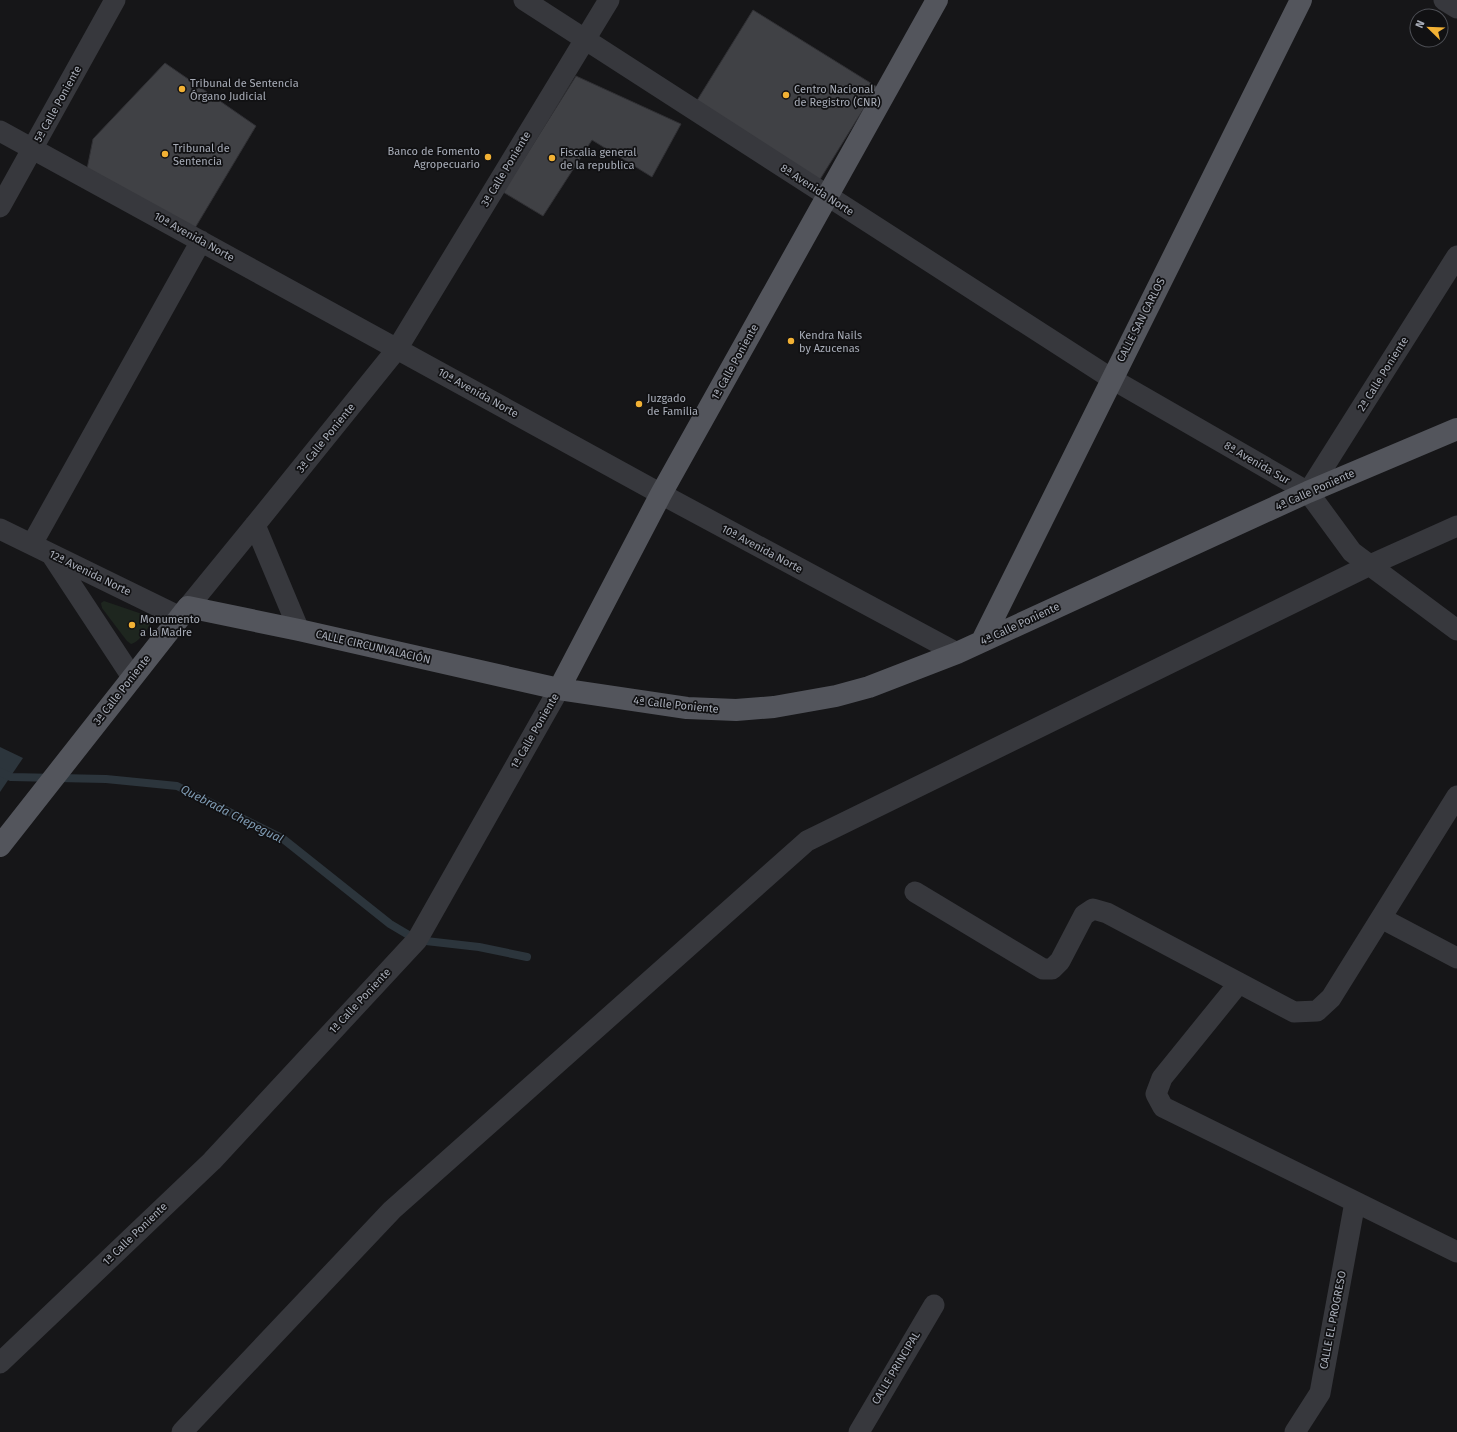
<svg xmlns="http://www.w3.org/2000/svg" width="1457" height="1432" viewBox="0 0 1457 1432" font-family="'Fira Sans',sans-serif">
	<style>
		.green { fill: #1e261f }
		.water { fill: #2c353c }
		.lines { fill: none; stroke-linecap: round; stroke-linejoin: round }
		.stream { stroke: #2c353c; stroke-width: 8 }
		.building { fill: #404145; stroke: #303034 }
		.minor { stroke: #37383d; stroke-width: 21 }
		.primary { stroke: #53555c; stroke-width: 22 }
		.poi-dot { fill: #f2b134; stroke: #111113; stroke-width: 1.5 }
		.labels { text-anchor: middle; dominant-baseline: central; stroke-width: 3.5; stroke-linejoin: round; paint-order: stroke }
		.poi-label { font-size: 11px; fill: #a8adb8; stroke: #111113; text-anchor: start }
		.street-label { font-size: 11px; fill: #a8adb8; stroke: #111113 }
		.water-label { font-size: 12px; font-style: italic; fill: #7f9bb3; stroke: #111113 }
	</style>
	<rect width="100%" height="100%" fill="#161618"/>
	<path class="green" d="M104,601L148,616L152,619C150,627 139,642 131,644L127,641L102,608L101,603Z"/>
	<path class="water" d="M0,747L23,758L0,792Z"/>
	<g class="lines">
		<path class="stream" d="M0,772L11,777L106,779L177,786L282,838L390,924L417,940L479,947L527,957"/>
	</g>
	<path class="building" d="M753,10L877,87L819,181L696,102Z
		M165,63L256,126L195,228L87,169L93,139Z
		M576,76L681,124L652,177L592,140L543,216L503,192Z"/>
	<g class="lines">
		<path class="minor" d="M524,0L1112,379L1308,492L1352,552L1457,630
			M1444,0L1457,8
			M0,131L661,494L957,653
			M0,207L115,0
			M1308,492L1457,256
			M255,525L299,630
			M0,529L180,617
			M32,544L201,241
			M51,554L132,677
			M188,607L255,525L397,349L609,0
			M915,892L1043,969H1052L1060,961L1084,915L1093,909L1107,913L1294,1012L1317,1011L1331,998L1457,796
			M1381,918L1457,958
			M1239,983L1162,1078L1156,1094L1163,1107L1457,1252
			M0,1363L212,1161L417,940L559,689
			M182,1432L392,1210L807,841L1370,565L1457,526
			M859,1432L934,1305
			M1295,1432L1320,1393L1355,1202"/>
		<path class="primary" d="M982,641L1301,0
			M559,689L661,494L937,0
			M0,846L188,607L299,630L559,689L687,708L736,710L774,707L836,696L869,687L957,653L1308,492L1457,429"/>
	</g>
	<g class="poi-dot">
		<circle cx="182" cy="89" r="4"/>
		<circle cx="786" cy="95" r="4"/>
		<circle cx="165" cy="154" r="4"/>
		<circle cx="488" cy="157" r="4"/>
		<circle cx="552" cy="158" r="4"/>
		<circle cx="791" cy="341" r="4"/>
		<circle cx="639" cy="404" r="4"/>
		<circle cx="132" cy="625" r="4"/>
	</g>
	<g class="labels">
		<g class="poi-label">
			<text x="190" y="83">Tribunal de Sentencia<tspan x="190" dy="13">Órgano Judicial</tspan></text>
			<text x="794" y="89">Centro Nacional<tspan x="794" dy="13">de Registro (CNR)</tspan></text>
			<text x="173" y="148">Tribunal de<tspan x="173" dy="13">Sentencia</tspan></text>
			<text x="480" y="151" text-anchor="end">Banco de Fomento<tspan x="480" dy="13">Agropecuario</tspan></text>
			<text x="560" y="152">Fiscalia general<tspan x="560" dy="13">de la republica</tspan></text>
			<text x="799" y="335">Kendra Nails<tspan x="799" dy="13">by Azucenas</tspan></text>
			<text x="647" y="398">Juzgado<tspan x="647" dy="13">de Familia</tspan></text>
			<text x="140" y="619">Monumento<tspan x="140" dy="13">a la Madre</tspan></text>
		</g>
		<g class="street-label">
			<text transform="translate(58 104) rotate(-61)">5ª Calle Poniente</text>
			<text transform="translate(506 169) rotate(-59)">3ª Calle Poniente</text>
			<text transform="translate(817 190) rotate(33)">8ª Avenida Norte</text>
			<text transform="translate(194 237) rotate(29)">10ª Avenida Norte</text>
			<text transform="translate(1141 320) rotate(-63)">CALLE SAN CARLOS</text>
			<text transform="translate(735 362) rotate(-61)">1ª Calle Poniente</text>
			<text transform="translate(1383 374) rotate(-58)">2ª Calle Poniente</text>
			<text transform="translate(478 393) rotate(29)">10ª Avenida Norte</text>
			<text transform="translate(326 438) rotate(-51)">3ª Calle Poniente</text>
			<text transform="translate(1257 463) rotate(30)">8ª Avenida Sur</text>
			<text transform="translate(1315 490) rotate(-24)">4ª Calle Poniente</text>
			<text transform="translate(762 549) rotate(28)">10ª Avenida Norte</text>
			<text transform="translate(90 573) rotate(26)">12ª Avenida Norte</text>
			<text transform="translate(1020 624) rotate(-25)">4ª Calle Poniente</text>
			<text transform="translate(373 647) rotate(13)">CALLE CIRCUNVALACIÓN</text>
			<text transform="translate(122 690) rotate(-52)">3ª Calle Poniente</text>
			<text transform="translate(676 705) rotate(6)">4ª Calle Poniente</text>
			<text transform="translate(535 731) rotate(-60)">1ª Calle Poniente</text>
			<text transform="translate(360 1001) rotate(-47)">1ª Calle Poniente</text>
			<text transform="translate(135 1234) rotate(-44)">1ª Calle Poniente</text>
			<text transform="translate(1333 1320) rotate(-79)">CALLE EL PROGRESO</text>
			<text transform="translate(896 1368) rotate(-59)">CALLE PRINCIPAL</text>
		</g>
		<g class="water-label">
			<text transform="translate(232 814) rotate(27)">Quebrada Chepegual</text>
		</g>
	</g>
	<g transform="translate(1429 28) rotate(293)"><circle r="19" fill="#111113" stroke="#4d4f55"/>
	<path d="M0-3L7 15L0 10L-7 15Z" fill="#f2b134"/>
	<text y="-6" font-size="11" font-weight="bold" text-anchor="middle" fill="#a8adb8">N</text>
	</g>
</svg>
